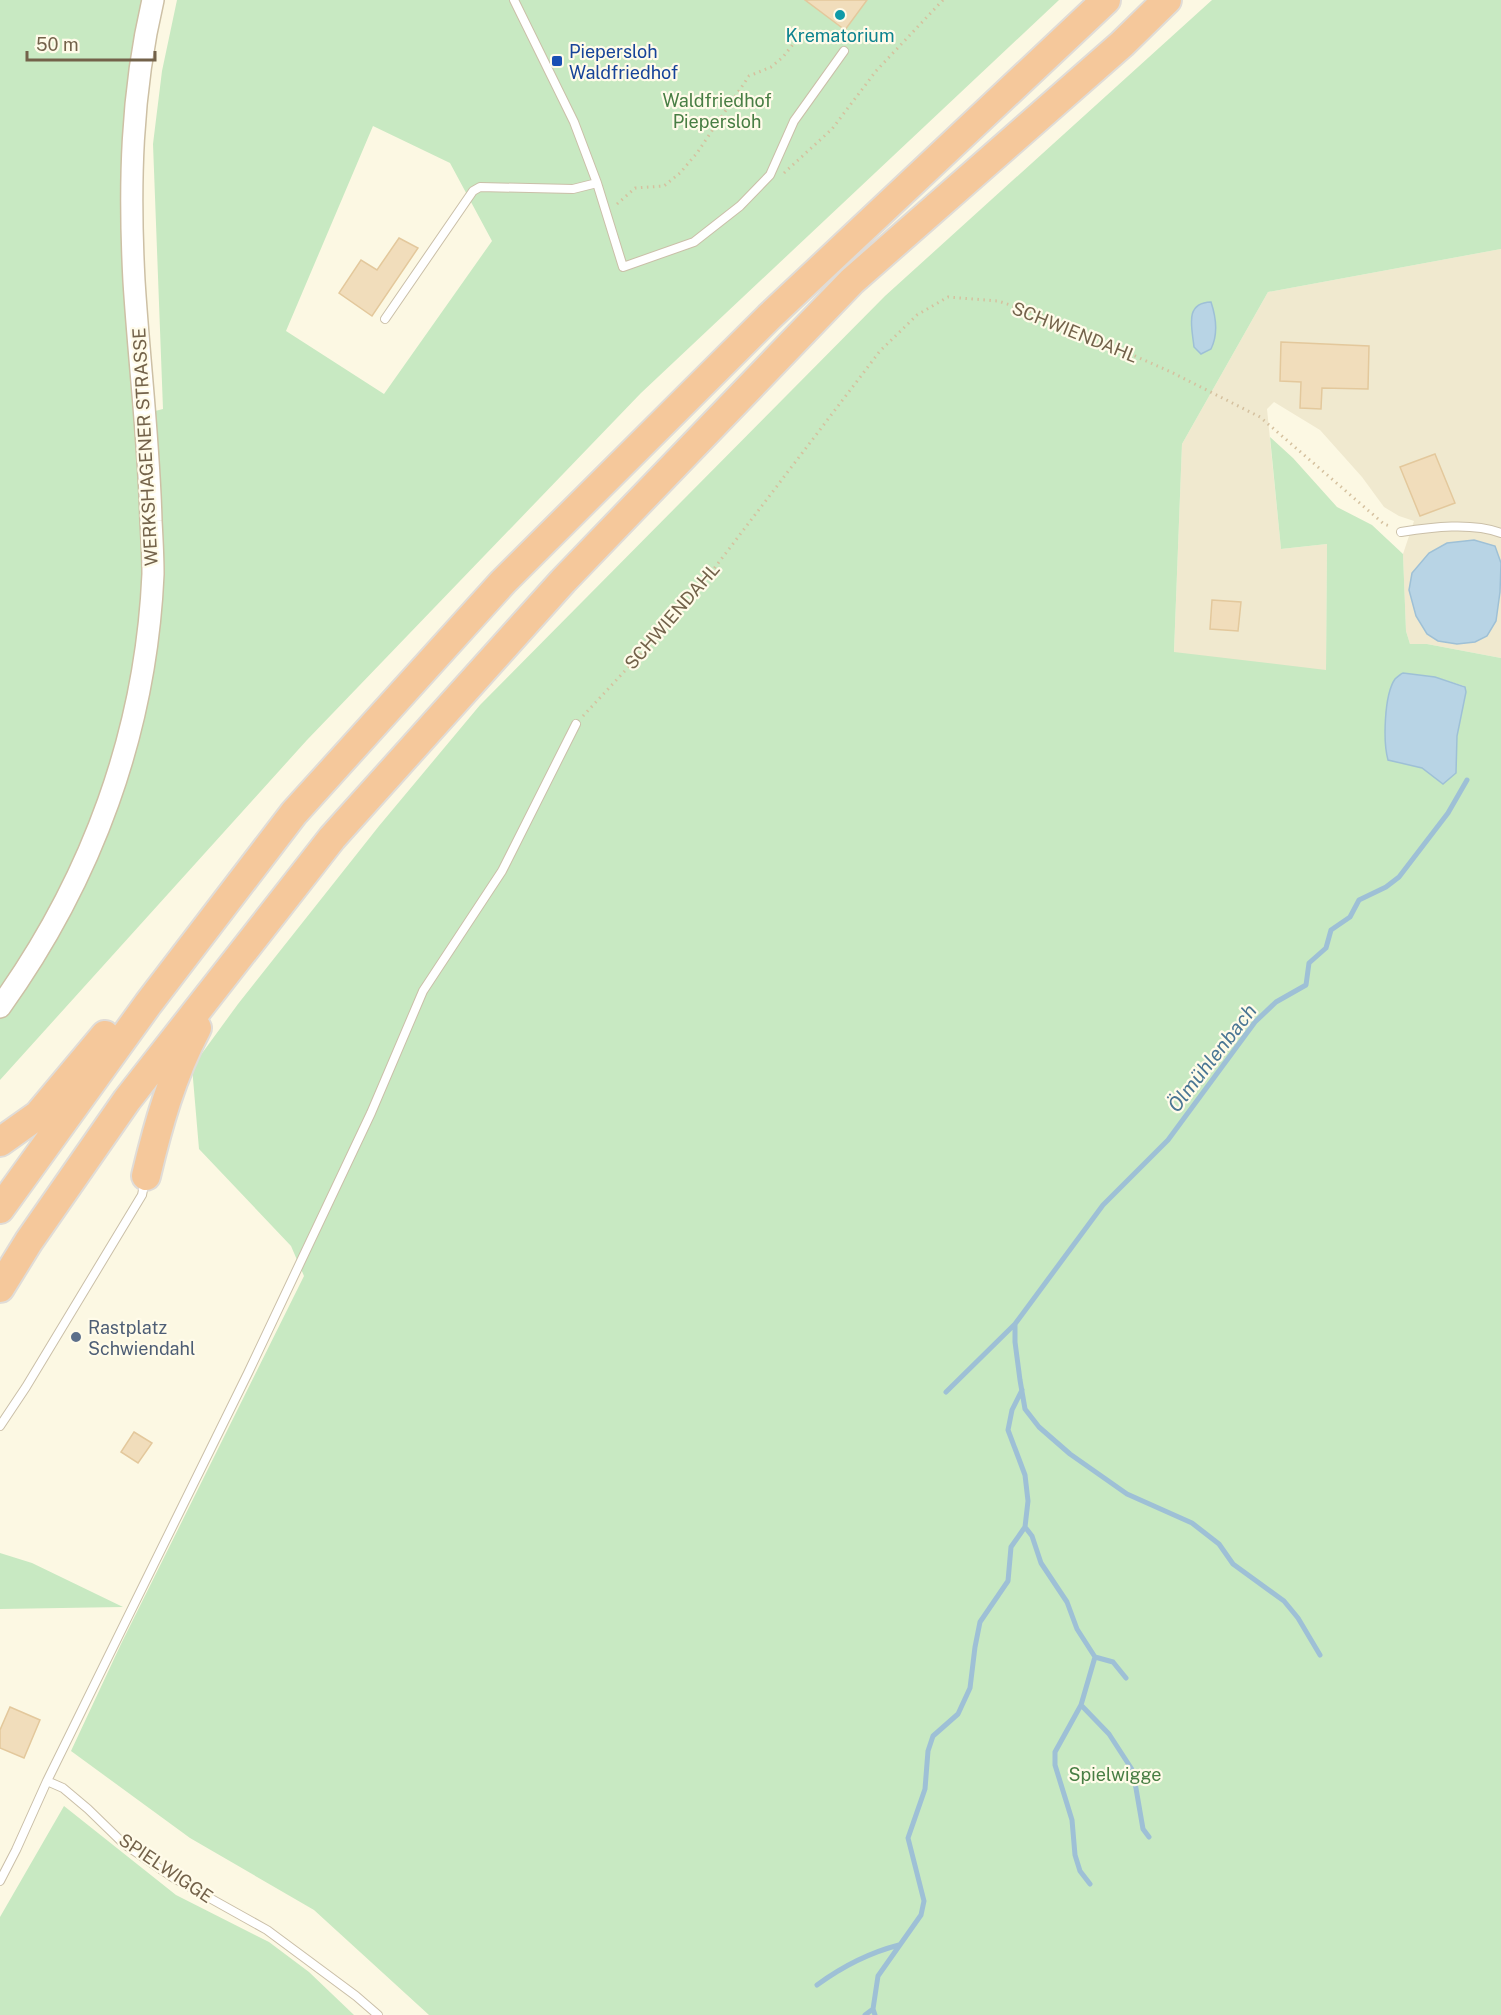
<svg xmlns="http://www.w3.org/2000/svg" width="1501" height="2015" viewBox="0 0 1501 2015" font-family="'Public Sans',sans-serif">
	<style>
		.residential { fill: #f0e9cf }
		.green { fill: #c8e9c2; fill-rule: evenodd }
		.water { fill: #b8d4e5; stroke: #9ec0d6; stroke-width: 1.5 }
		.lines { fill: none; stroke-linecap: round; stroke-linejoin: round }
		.stream { stroke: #9ec0d6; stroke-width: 5 }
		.building { fill: #f1ddbb; stroke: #e3c89c; stroke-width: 1.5 }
		.lane-casing { stroke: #cabfa8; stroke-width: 10 }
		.secondary-casing { stroke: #cdc0a5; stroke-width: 24 }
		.highway-casing { stroke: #e0dcd7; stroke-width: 32 }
		.path { stroke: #d5c19f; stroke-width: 3; stroke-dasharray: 1.5 4.5; stroke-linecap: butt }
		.lane { stroke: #fff; stroke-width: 8 }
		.secondary { stroke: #fff; stroke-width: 21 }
		.highway { stroke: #f5c89b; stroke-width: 28 }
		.culture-dot { fill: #0f9aa8; stroke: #fffbe9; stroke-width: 2 }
		.transit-dot { fill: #1a4fb4; stroke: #fffbe9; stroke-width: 2 }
		.service-dot { fill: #5c6f8a; stroke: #fffbe9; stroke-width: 2 }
		.labels { text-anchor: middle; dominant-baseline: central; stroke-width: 4.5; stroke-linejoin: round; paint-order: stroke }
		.culture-label { font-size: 18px; fill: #0d838f; stroke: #fffbe9 }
		.transit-label { font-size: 18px; fill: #164399; stroke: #fffbe9; text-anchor: start }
		.park-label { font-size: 18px; fill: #487e44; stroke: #fffbe9 }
		.street-label { font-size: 18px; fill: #73624a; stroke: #fffbe9 }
		.service-label { font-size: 18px; fill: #4e5e75; stroke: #fffbe9; text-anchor: start }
		.water-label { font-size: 20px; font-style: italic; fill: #4a7694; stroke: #fffbe9 }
	</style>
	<rect width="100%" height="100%" fill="#fcf8e3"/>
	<path class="residential" d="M1501,249V563L1495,546L1429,553L1412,573L1409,590L1496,621L1501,578V658L1427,644H1410L1406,631L1403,554L1414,521L1399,516L1384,507L1362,477L1320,430L1274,402L1267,409L1281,549L1327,544L1326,671L1174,653L1182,444L1268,292Z"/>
	<path class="green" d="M0,0H153L131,108L151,412L163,409L153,144L162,71L177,0H1059L641,393L307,740L0,1080ZM373,126L450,163L492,241L384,394L286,331Z
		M1212,0H1501V249L1268,292L1182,444L1174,652L1326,670L1327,544L1281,549L1270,437L1293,458L1337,507L1372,525L1403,554L1406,631L1410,644H1427L1501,658V2015H429L314,1910L190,1838L71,1751L121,1644L304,1276L291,1246L199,1149L192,1067L238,1004L379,826L480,705L885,296ZM1403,673L1435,677L1464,686L1466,692L1457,736L1456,773L1443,784L1422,768L1388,760Z
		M0,1553L32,1563L123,1607L0,1609Z
		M64,1806L176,1895L269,1942L309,1972L354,2015H0V1917Z"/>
	<path class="water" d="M1211,302C1216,317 1218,335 1211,349L1201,354L1194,347C1192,327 1184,303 1211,302Z
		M1474,540L1495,546L1501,563L1500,592L1496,621L1487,636L1475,642L1457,644L1438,641L1427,634L1416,616L1409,590L1412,573L1429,553L1447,543Z
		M1403,673L1435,677L1465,687L1466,692L1457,736L1456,773L1443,784L1422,768L1388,760C1383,742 1384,695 1395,679C1396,678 1402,673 1403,673Z"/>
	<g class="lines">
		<path class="stream" d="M946,1392L1015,1324
			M1025,1527L1032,1536L1041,1563L1067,1602L1077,1629L1095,1657L1081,1705L1055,1752V1765L1072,1820L1075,1855L1080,1871L1090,1884
			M1320,1655L1298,1618L1284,1601L1233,1564L1219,1544L1192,1523L1127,1494L1070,1454L1039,1427L1025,1409L1020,1380L1015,1342V1324L1103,1205L1168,1140L1255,1022L1276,1002L1306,985L1309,963L1326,948L1331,930L1350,917L1359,900L1386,887L1399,877L1448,813L1467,780
			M1095,1657L1113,1662L1126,1678
			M1081,1705L1109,1734L1133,1771L1143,1829L1149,1837
			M817,1985C843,1966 868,1953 899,1945
			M865,2015L873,2009
			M875,2015L873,2009L878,1976L921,1915L924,1901L908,1838L925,1789L928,1751L933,1736L958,1714L970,1688L975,1647L980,1622L1008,1581L1011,1547L1025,1527L1028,1501L1025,1475L1008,1430L1012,1410L1022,1390"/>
	</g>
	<path class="building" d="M805,0H867L845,30Z
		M399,238L418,248L372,316L339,293L361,260L377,270Z
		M1281,342L1369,346L1368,389L1322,388L1321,409L1300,408L1301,382L1280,381Z
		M1435,454L1455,503L1420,516L1400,467Z
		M1212,600L1241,602L1238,631L1210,629Z
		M134,1432L152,1443L138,1463L121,1452Z
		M10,1707L40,1720L24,1758L0,1748V1730Z"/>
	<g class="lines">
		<defs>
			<path id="lane" d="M514,0L574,122L597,183L623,267L694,242L740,206L770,175L794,121L844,51
				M385,319L473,191L480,187L573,189L597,183
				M1401,532C1432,527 1472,522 1501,533
				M0,1426L26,1387L142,1195L145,1180
				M47,1781L248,1373L371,1113L423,991L502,871L576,724
				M0,1881L16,1850L47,1781L63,1788L88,1809L124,1844L172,1877L267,1930L356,1996L378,2015"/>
			<path id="secondary" d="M0,1007C92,879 146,732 153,574C153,556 152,539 151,521C149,441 139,361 134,281C129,186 131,93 153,0"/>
			<path id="highway" d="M0,1142L38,1115L105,1035
				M146,1176C158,1125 172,1075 197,1028
				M0,1209L148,1004L294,813L503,582L769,317L1106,0
				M0,1288L29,1241L127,1100L332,838L563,581L852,281L1122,44L1167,0"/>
		</defs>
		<use href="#lane" class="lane-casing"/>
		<use href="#secondary" class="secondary-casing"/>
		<use href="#highway" class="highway-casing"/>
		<path class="path" d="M784,173L832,129L876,71L943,0
			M617,204L635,188L664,186L680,173L697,153L749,76L771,67L783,57L805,29
			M583,716L687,604L880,351L917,315L948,297L998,301L1047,317L1171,372L1260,417L1384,524L1392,527"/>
		<use href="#lane" class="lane"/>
		<use href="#secondary" class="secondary"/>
		<use href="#highway" class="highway"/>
	</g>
	<circle class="culture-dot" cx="840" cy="15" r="6"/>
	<rect class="transit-dot" x="551" y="55" width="12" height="12" rx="3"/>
	<circle class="service-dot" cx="76" cy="1337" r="6"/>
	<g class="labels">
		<g class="culture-label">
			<text x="840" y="35">Krematorium</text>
		</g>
		<g class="transit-label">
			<text x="569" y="51">Piepersloh<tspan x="569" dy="21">Waldfriedhof</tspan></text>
		</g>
		<g class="park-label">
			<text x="717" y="100">Waldfriedhof<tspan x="717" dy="21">Piepersloh</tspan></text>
			<text x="1115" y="1774">Spielwigge</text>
		</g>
		<g class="street-label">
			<text transform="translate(1075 332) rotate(22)">SCHWIENDAHL</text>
			<text transform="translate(145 447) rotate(-93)">WERKSHAGENER STRASSE</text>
			<text transform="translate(672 616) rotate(-49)">SCHWIENDAHL</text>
			<text transform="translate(166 1868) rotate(34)">SPIELWIGGE</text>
		</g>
		<g class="service-label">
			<text x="88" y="1327">Rastplatz<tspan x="88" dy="21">Schwiendahl</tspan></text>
		</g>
		<g class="water-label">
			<text transform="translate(1212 1058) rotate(-52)">Ölmühlenbach</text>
		</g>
	</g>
	<path d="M27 51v9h128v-9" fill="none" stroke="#73624a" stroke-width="3"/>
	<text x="36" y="51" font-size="18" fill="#73624a" stroke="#fffbe9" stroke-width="4.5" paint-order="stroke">50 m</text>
</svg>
